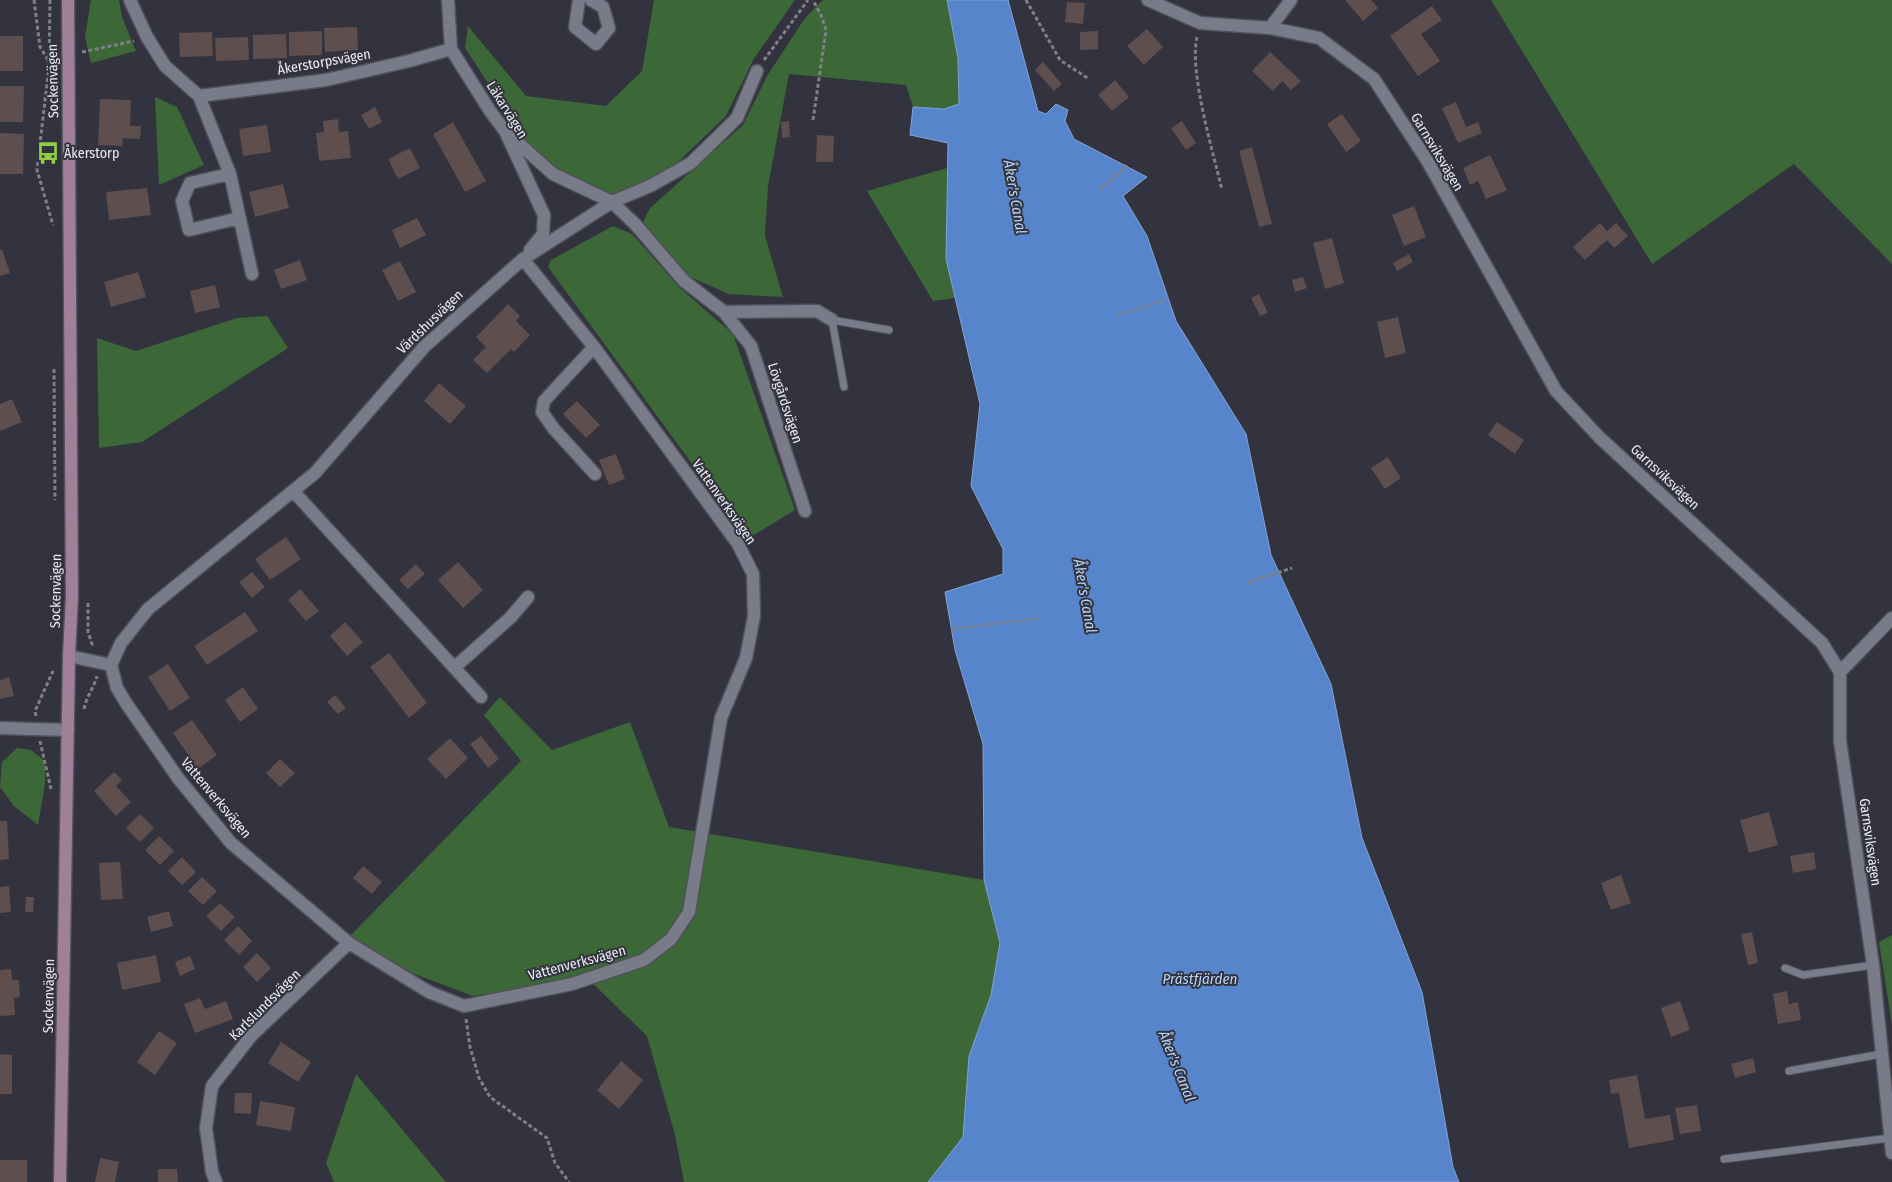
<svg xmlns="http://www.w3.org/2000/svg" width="1892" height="1182" viewBox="0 0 1892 1182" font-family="'Fira Sans Condensed',sans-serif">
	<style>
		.green { fill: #3c6736 }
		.water { fill: #5785cb; stroke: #83a4d7 }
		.building { fill: #5e4e4d }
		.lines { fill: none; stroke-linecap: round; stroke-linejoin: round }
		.lane-casing { stroke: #50515b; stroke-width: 9 }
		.street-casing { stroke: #50515b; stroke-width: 15 }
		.secondary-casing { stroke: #50515b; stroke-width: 15 }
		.path { stroke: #7f808a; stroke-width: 3; stroke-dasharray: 4 2.5; stroke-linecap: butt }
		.lane { stroke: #797b89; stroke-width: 7 }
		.street { stroke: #797b89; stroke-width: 12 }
		.secondary { stroke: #9f8098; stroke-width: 12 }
		.labels { text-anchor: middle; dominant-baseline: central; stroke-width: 4; stroke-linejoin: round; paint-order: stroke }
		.street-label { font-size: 14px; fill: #ebecf3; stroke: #32333f }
		.poi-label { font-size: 14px; fill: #ebecf3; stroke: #32333f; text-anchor: start }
		.water-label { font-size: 15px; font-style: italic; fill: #b9d2f8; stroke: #32333f }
	</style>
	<rect width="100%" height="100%" fill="#32333f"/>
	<path class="green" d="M91,0H119L122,17L136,51L91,63L85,37Z
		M654,0H795L753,60L726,116L679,161L630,200L589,196L548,174L465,48L468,26L526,96L606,106L642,71Z
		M823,0H947L958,58L959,104L944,109L913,107L906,85L789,74L768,186L765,236L783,297L729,294L690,277L643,222L650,208L743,125L767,76L805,18Z
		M1491,0H1892V264L1794,164L1652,264Z
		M155,97L177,107L204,165L159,185Z
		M947,168L946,259L955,298L933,301L867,191Z
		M613,226L632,234L680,288L733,334L795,510L747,539L548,267L551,260Z
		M267,316L288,348L142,442L99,448L97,338L136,351L237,318Z
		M500,697L552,750L630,722L669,827L984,880L1000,943L991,995L969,1056L963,1137L928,1182H684L675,1135L647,1036L587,978L473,996L412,973L350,936L521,761L484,715Z
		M17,748L31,750L45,761V784L38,825L14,806L0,787L2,762Z
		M1892,935V1025L1879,942Z
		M356,1074L446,1182H334L326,1163Z"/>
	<path class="water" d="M947,0H1008L1038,111L1046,114L1056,104L1068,110L1065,121L1074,139L1147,177L1123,196L1147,236L1176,321L1246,434L1271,555L1331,684L1362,838L1422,992L1453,1167L1459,1182H928L963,1137L969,1056L991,995L1000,943L984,880L983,744L955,650L945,592L1003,574V549L971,486L980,404L946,259L948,143L910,135L913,107L944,109L959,104L958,58Z"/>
	<path class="building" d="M1345,0H1371L1378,8L1363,21Z
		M1067,2L1085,3L1083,24L1065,22Z
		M1432,6L1442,20L1421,34L1440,61L1418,76L1390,36Z
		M357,27L358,50L325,52L324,28Z
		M1147,29L1163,47L1144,65L1127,46Z
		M322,31V55L289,56V32Z
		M1098,31V49L1080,50V32Z
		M212,32L213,56L180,57L179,33Z
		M286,34L287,58L253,59V35Z
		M0,36H23V71H0Z
		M248,37L249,60L216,61L215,38Z
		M1270,52L1301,81L1291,90L1282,81L1273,91L1252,71Z
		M1043,62L1062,84L1054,91L1035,70Z
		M1115,80L1129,97L1112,111L1098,95Z
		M0,86H24L23,122H0Z
		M100,99L131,100L130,126H141L140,139L123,138L122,146L98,145Z
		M1456,102L1466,127L1478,122L1482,133L1458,143L1442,108Z
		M375,107L382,122L369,129L361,115Z
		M1342,114L1361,141L1346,152L1327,124Z
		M338,119L339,132L348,131L351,158L319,161L316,133L324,132L323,121Z
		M789,121L790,137L782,138L781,122Z
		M1182,121L1196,143L1186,150L1171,128Z
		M453,122L486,181L465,192L433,134Z
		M267,125L271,152L243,156L239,129Z
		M0,133L24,134L23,174H0Z
		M817,135L834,136L833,162H816Z
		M1252,147L1272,224L1259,227L1239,151Z
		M410,148L420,168L398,179L388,159Z
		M1490,155L1507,190L1486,199L1478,181L1470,185L1463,168Z
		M283,184L289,208L255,217L249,192Z
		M147,188L151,215L109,220L106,192Z
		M1414,206L1426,237L1404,246L1392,215Z
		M417,218L426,235L400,248L392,230Z
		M1600,223L1607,231L1616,223L1628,236L1614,248L1607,240L1585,260L1573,247Z
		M1332,238L1344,283L1325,289L1313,243Z
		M2,249L10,273L0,276V250Z
		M1409,254L1413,262L1397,271L1393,263Z
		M300,260L307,280L281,289L274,270Z
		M400,261L416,292L398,301L382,270Z
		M138,272L146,297L111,307L104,282Z
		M1303,277L1307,288L1295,292L1292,280Z
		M215,285L220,307L195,313L190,291Z
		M1259,294L1268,313L1260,316L1251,298Z
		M508,304L520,316L516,321L530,335L514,352L511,349L487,373L473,360L486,347L476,337Z
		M1398,317L1406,353L1385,358L1377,322Z
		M439,383L466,406L450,424L424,401Z
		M12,399L22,422L0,431V404Z
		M577,401L600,425L586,438L563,414Z
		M1497,422L1524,440L1515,454L1488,435Z
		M616,454L625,479L609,485L599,460Z
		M1388,457L1401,478L1385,489L1371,468Z
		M286,537L301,559L270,580L255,559Z
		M458,562L483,590L463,608L438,580Z
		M416,564L425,574L408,589L399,580Z
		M252,572L265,587L252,598L239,582Z
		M300,589L319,611L306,621L288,600Z
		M245,612L258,631L207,665L194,646Z
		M345,622L363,642L347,656L330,636Z
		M389,653L427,703L409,718L370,667Z
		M168,664L190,698L170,711L148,677Z
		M9,677L14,696L0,699V680Z
		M243,687L258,709L240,722L225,700Z
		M335,695L346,708L338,714L327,702Z
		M192,720L217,755L198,769L173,733Z
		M481,736L499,759L488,768L470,744Z
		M450,738L468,758L446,779L427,759Z
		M280,759L295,773L280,787L266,773Z
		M114,772L122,780L116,786L131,802L116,816L94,791Z
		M1769,812L1778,845L1749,853L1740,820Z
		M140,814L154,828L140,842L126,828Z
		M0,821H7L9,859L0,860Z
		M159,836L174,851L160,865L145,850Z
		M1814,852L1816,869L1793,873L1790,856Z
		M182,857L196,872L182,885L168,871Z
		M120,862L123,899L101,900L99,863Z
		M363,866L382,882L372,894L353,878Z
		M1621,875L1631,903L1611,910L1601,883Z
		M202,877L217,891L203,905L188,891Z
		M9,886L11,912L0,913V887Z
		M26,897H34L33,912H25Z
		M220,903L235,917L221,931L206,916Z
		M169,911L173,926L151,932L147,917Z
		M238,926L252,941L239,955L224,940Z
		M1752,932L1758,963L1748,965L1741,934Z
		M257,953L271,968L257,982L243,967Z
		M156,955L161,982L122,990L117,963Z
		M190,956L195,969L180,976L175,962Z
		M11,969L12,980H19L20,997L14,998L15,1015L0,1016V970Z
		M1787,991L1789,1004L1798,1002L1801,1020L1778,1024L1773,994Z
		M200,998L205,1009L226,1001L233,1019L195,1033L184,1004Z
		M1680,1001L1690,1030L1671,1037L1661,1008Z
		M159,1031L177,1043L155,1075L137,1062Z
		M281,1042L311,1062L298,1082L268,1063Z
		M0,1054L12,1055V1094H0Z
		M1753,1058L1756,1072L1735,1078L1731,1064Z
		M621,1061L643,1080L619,1109L597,1090Z
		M1637,1075L1645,1119L1670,1115L1674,1140L1629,1148L1619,1093L1611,1094L1609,1080Z
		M235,1093H252L251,1114L234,1113Z
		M260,1101L295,1107L291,1131L256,1125Z
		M1697,1105L1701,1131L1680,1134L1675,1108Z
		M100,1158L119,1162L115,1182H95Z
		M0,1160H27V1182H0Z
		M158,1169H177L178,1182H158Z"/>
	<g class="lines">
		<defs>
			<path id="lane" d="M844,387L832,320L889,330
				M1785,968L1803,975L1873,965
				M1789,1071L1881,1054
				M1724,1159L1890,1138"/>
			<path id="street" d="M130,0L147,37L165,66L199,96L326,80L409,61L451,49
				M448,0L451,49L490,111L505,131L544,215L543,234L530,250
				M579,0L575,27L596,44L609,28L603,7L591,0
				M1148,0L1200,23L1270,28L1319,38L1374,79L1428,162L1556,391L1599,437L1822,643L1840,672V741L1873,965L1892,1153
				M1270,28L1291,0
				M199,96L230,174L252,274
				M505,131L553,174L612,202L652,185L691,163L737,118L757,71
				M230,174L190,183L182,201L189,230L240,218
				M724,312L751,346L805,511
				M594,347L544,401L542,412L554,429L595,474
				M294,492L481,697
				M69,656L111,665
				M111,665L117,688L126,703L178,778L231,843L349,943L429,992L464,1006L572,984L644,960L671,939L689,912L721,718L746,658L754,616L753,574L738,544L594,347L523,259
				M111,665L121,643L148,609L315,473L424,347L523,259L612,202L636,225L684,281L724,312L817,311L832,320
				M455,667L510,618L528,597
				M1840,672L1892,618
				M0,728L68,730
				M216,1182L212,1172L206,1128L212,1086L251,1036L349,943"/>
			<path id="secondary" d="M60,1182L69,656L72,596L68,0"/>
		</defs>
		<use href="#lane" class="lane-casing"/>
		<use href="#street" class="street-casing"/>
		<use href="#secondary" class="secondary-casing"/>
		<path class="path" d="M34,0L40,47L50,63
			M50,0L49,66L37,170L53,225
			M1026,0L1060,60L1089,79
			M1197,37C1189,73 1213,151 1222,190
			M82,52L134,41
			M764,60L808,0
			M813,120L826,30L821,15L813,0
			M1100,190L1127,165
			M1118,315L1168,299
			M54,369L55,500
			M1247,583L1292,568
			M88,603V632L93,647
			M951,629L1042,618
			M84,709C86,697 94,688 97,676
			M36,716L35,711L53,671
			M40,741L51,789
			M466,1019L470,1047L479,1078L490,1097L547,1138L555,1163L569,1182"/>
		<use href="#lane" class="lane"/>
		<use href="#street" class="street"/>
		<use href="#secondary" class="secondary"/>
	</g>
	<defs>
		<symbol id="bus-bare" viewBox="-9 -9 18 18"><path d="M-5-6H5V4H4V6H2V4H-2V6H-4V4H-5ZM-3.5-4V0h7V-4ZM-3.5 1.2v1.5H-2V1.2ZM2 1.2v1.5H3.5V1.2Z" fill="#8fcd42" stroke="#32333f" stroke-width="2.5" paint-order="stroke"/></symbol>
	</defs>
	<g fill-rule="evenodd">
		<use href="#bus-bare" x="32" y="137" width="32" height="32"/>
	</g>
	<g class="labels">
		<g class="street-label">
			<text transform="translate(324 62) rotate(-10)">Åkerstorpsvägen</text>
			<text transform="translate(53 81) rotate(-91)">Sockenvägen</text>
			<text transform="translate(507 110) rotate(58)">Läkarvägen</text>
			<text transform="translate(1437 152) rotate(59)">Garnsviksvägen</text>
			<text transform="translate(430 322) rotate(-44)">Värdshusvägen</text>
			<text transform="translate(785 403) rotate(72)">Lövgårdsvägen</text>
			<text transform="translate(1665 477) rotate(43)">Garnsviksvägen</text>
			<text transform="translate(724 502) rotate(55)">Vattenverksvägen</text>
			<text transform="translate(56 591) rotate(-89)">Sockenvägen</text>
			<text transform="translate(216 798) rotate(50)">Vattenverksvägen</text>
			<text transform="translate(1870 842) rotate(82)">Garnsviksvägen</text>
			<text transform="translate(577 963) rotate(-15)">Vattenverksvägen</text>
			<text transform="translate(49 996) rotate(-89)">Sockenvägen</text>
			<text transform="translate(265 1005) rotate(-45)">Karlslundsvägen</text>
		</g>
		<g class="poi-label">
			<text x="64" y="153">Åkerstorp</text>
		</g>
		<g class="water-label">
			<text transform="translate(1015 197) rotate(80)">Åker's Canal</text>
			<text transform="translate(1085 596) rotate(80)">Åker's Canal</text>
			<text x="1200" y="979">Prästfjärden</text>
			<text transform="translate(1177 1066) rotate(68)">Åker's Canal</text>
		</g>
	</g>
</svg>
